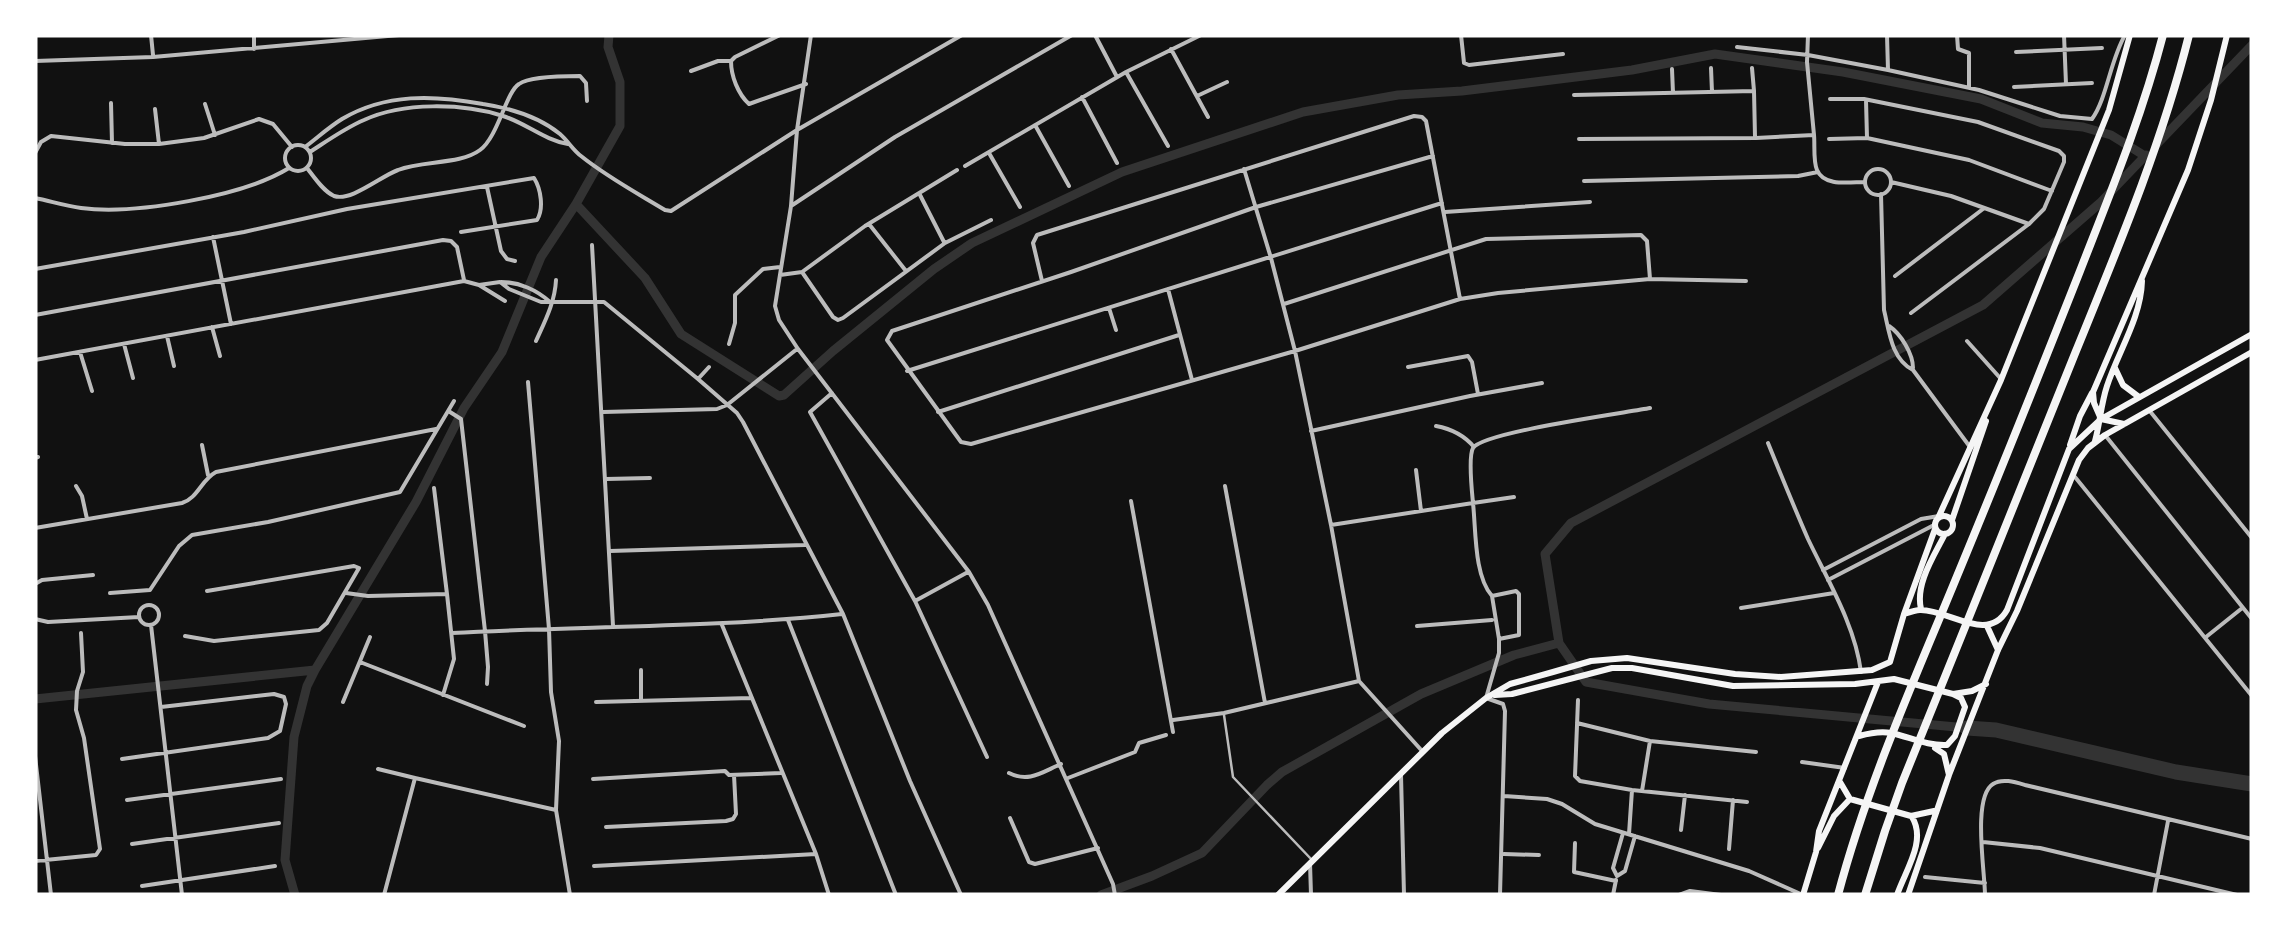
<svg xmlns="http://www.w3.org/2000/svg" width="2287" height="930" viewBox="0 0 2287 930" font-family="Signika,sans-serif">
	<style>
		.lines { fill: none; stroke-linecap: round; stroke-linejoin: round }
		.canal { stroke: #333; stroke-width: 9 }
		.river { stroke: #333; stroke-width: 15 }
		.service { stroke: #bcbcbc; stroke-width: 2.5 }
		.minor { stroke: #bcbcbc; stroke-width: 4 }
		.secondary { stroke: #f5f5f5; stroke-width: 6 }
		.motorway { stroke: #f5f5f5; stroke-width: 8 }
	</style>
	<rect width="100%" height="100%" fill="#111"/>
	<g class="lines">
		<path class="canal" d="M2157,144L2252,45
			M576,204L620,126V82L608,47L609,35
			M35,699L315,670L416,502L464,408L502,352L541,257L576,204L645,278L681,334L779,396L784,395L833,351L934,269L972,243L1122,172L1303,112L1398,95L1462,91L1632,70L1715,54L1843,72L1981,99L2042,123L2083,127L2111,135L2145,156
			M1967,728L1709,704L1586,682L1559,643L1545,554L1571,523L1983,305L2100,203L2146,155
			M295,895L285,860L294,737L307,686L315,670
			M1101,895L1152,876L1202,853L1267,785L1282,772L1421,694L1514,655L1559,643"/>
		<path class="river" d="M1967,728L1996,730L2176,772L2252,784"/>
		<path class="service" d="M1224,715L1233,777L1312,860"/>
		<path class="minor" d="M151,35L153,55
			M254,35V49
			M780,35L735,57L731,61C731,76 738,94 749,104L806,84
			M811,35L797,130L791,206L775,306L779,320L798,349L969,572L988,605L1113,884L1115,895
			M1095,35L1117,77
			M1461,35L1464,63L1469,65L1563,54
			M1808,35L1807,62L1814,135
			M1887,35L1888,70
			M1957,35L1958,49L1969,53V88
			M2064,35L2066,84
			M1737,47L1808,55L1888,70L1979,90L2060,116L2092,119C2107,98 2110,61 2125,35
			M1171,49L1208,117
			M2016,52L2102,48
			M35,61L153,57L399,35
			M1711,68L1712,92
			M1752,68L1754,91
			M1672,69L1673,93
			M691,71L718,61H730
			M1126,72L1168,146
			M2014,87L2092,83
			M1574,95L1754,91L1755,137
			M1197,96L1227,82
			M1082,97L1117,163
			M1830,99H1864L1978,122L2059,151L2064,156V162L2044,209L2029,224
			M1866,100L1867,138
			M111,103L112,143
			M205,104L215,135
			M155,109L159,144
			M1035,125L1069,186
			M1579,139L1756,138L1814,135C1815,145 1813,161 1817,170C1824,187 1850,182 1865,182
			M1829,139L1867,138L1969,160L2052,191
			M285 158a13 13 0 1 1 26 0a13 13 0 1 1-26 0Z
			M305,147C317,138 329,127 342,119C386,93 434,95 483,104C509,108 539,117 560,134C568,141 573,150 581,156C607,177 637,193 665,210L671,211L797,130L962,35
			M310,152C327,141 345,128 364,120C403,102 462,103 503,116C526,123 544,140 568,144
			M35,153L41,142L51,136L125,144H159L204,138L259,119L273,124L292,147
			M989,153L1020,207
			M1433,156L1256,207L1071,272L892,331L887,340L961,442L971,444L1295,351L1460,299L1498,293L1650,279L1746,281
			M965,166L1126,72L1201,35
			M307,168C314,177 323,191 334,196C351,202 381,176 398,170C423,160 460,165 480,150C498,137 506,92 519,84C530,76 565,76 580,76L586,83L587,101
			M1244,169L1271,258L1295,351L1331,525L1359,681L1423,752
			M1865 182a13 13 0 1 1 26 0a13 13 0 1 1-26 0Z
			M1584,181L1798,176L1818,172
			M1891,182L1951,196L2029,224L1911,313
			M487,187L501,251L507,259L515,261
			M919,193L944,242
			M1881,194L1884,310C1889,330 1891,359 1913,370L1970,447
			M35,198C50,201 66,206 81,208C135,215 244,196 289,168
			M791,206L895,137L1072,35
			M1445,212L1590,202
			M869,224L906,271
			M213,237L231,324
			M592,245L613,626
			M35,269L244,232L347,209L534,178C541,189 544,209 537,220L461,232
			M802,272L833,317L838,320L843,318L945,243L991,220
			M780,275L802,272L865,226L957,170
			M1895,276L1983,209
			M1042,281L1033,243L1037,235L1414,116L1422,117L1426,121L1460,299
			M501,282C519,282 537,290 550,302
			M479,285L505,301
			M1168,289L1192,380
			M1284,304L1486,239L1641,235L1647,241L1650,279
			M1109,308L1116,330
			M35,315L443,240L451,241L457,247L464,280
			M1889,326C1901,334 1913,354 1913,368
			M212,327L220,356
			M167,336L174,366
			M536,341C545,321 555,302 556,280
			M1967,341L2001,379
			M124,344L133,378
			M729,344L735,323V295L763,269L780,267
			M80,352L92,391
			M35,360L464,281L479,285L500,282L509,289L541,302H604L698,379L737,413L743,422L843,614L910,781L961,895
			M1408,367L1468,356L1472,362L1478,394
			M907,371L1442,203
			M698,379L709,367
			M528,382L549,629L551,692L559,741L556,810L570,895
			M832,393L810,412L915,601L987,757
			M2149,410L2252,538
			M450,412L461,419L485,631L488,667L487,684
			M603,412L717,409L727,405L797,349
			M938,412L1179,335
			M1436,426C1452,429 1464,435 1474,447
			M1311,431L1470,396L1542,383
			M2105,435L2252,619
			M1768,443C1781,475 1794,507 1808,539C1828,581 1855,625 1861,672
			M202,445L208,475
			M35,458L38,457
			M1416,470L1421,511
			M2075,477L2252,696
			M606,479L650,478
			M76,486L82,496L87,519
			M1225,486L1265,703
			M434,488L447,594
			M1131,501L1173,732
			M1331,525L1473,503C1472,492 1468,457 1473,448C1483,432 1624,413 1650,408
			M35,528L182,503C198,498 201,480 216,472L436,429
			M610,551L805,545
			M1823,570L1921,519L1939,516
			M1828,580L1934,525
			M35,584L42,580L93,575
			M110,593L150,590L179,546L192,535L268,522L400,492L454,401
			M346,593L368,596L447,594L454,659L443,695
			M1492,596C1474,576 1476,530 1473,503L1514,497
			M915,601L968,572
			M139 615a10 10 0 1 1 20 0a10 10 0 1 1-20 0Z
			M1741,608L1834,593
			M35,619L48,622L139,617
			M788,620L896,895
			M151,625L182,895
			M722,625L816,854L829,895
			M1417,626L1492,620
			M452,633C582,626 712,628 842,614
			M185,636L214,641L319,630L327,623L359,568L354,566L207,591
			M2206,637L2241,609
			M1499,639L1519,635V594L1516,591L1492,596L1499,639V653L1486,698L1503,704L1505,711L1500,895
			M360,662L524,726
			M1578,700L1575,776L1580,781L1632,790L1747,802
			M641,701V670
			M343,702L370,637
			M596,702L751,698
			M1173,720L1224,713L1359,681
			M1577,723L1650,741L1756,752
			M35,756L51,895
			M122,759L268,738L280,731L286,704L284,697L274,694L161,707
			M1802,762L1845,768
			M378,769L415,778
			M1009,773C1029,783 1042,772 1061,764
			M1401,775L1404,895
			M1068,778L1135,752L1139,743L1166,735
			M593,779L725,771L729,775L781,773
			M1642,791L1650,741
			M1504,796L1547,799L1562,804L1595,824L1749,871L1803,895
			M127,800L281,779
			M1010,818L1029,862L1035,864L1098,848
			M606,827L726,821L733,819L736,814L734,775
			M1681,830L1685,795
			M1623,833L1613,868L1617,876L1625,871L1635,836
			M1629,834L1632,790
			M1983,842L2040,848L2237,895
			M1575,843L1574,872L1616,881
			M132,844L279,823
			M1729,849L1733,800
			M1504,854L1539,855
			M35,861L96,855L100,849L84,738L76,710L77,691L83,672L81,633
			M1310,863L1311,895
			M594,866L816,854
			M1925,877L1985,883
			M142,886L275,866
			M384,895L415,778L556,810
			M1613,895L1616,880
			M1679,895L1690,891L1721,895
			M1985,895C1985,872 1972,797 1993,784C2002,778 2015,782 2025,785L2252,839
			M2154,895L2168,821"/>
		<path class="secondary" d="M2115,368L2123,385L2139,397
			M2124,424L2101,419L2094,403L2093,392L2188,170L2211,100L2227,35
			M2095,441C2100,423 2101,404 2107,386C2118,352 2141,318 2142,281
			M2070,445L2080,416L2092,393
			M1935 525a9 9 0 1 1 18 0a9 9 0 1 1-18 0Z
			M1939,516L2001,380L2109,110L2130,35
			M1952,520L1986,421
			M1921,609C1915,584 1934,556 1945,534
			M1904,614C1907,613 1917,610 1920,610C1948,609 1988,644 2007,610L2069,449L2101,419L2252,334
			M1987,626L1998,650
			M1495,695L1512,694L1612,668H1632L1733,686L1855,684L1894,679L1953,694L1972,691L1986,684
			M1859,736C1870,733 1880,731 1891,733C1910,737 1927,746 1947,745L1955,736L1965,707L1961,698L1953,694
			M1935,748L1944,754L1949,775
			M1840,782L1850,799L1911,816L1934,811
			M1818,848L1834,816L1850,799
			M1278,895L1442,733L1486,698L1510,684L1553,672L1591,661L1627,658L1735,674L1781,677L1872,670L1890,662L1904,614L1935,529
			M1803,895L1816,852L1819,831L1878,682
			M1897,895C1905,871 1927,841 1912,817
			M1908,895L1949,775L1998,650L2017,611L2079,460L2088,448L2105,435L2252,352"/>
		<path class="motorway" d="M1838,895C1864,797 1904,703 1943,610C1990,497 2035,385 2080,271C2110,194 2142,116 2163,35
			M1865,895L1885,831L1902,783C1960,639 2019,495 2076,351C2118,248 2162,143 2189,35"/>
	</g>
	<rect width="2287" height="930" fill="none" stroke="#ffffff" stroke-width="75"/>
</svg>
